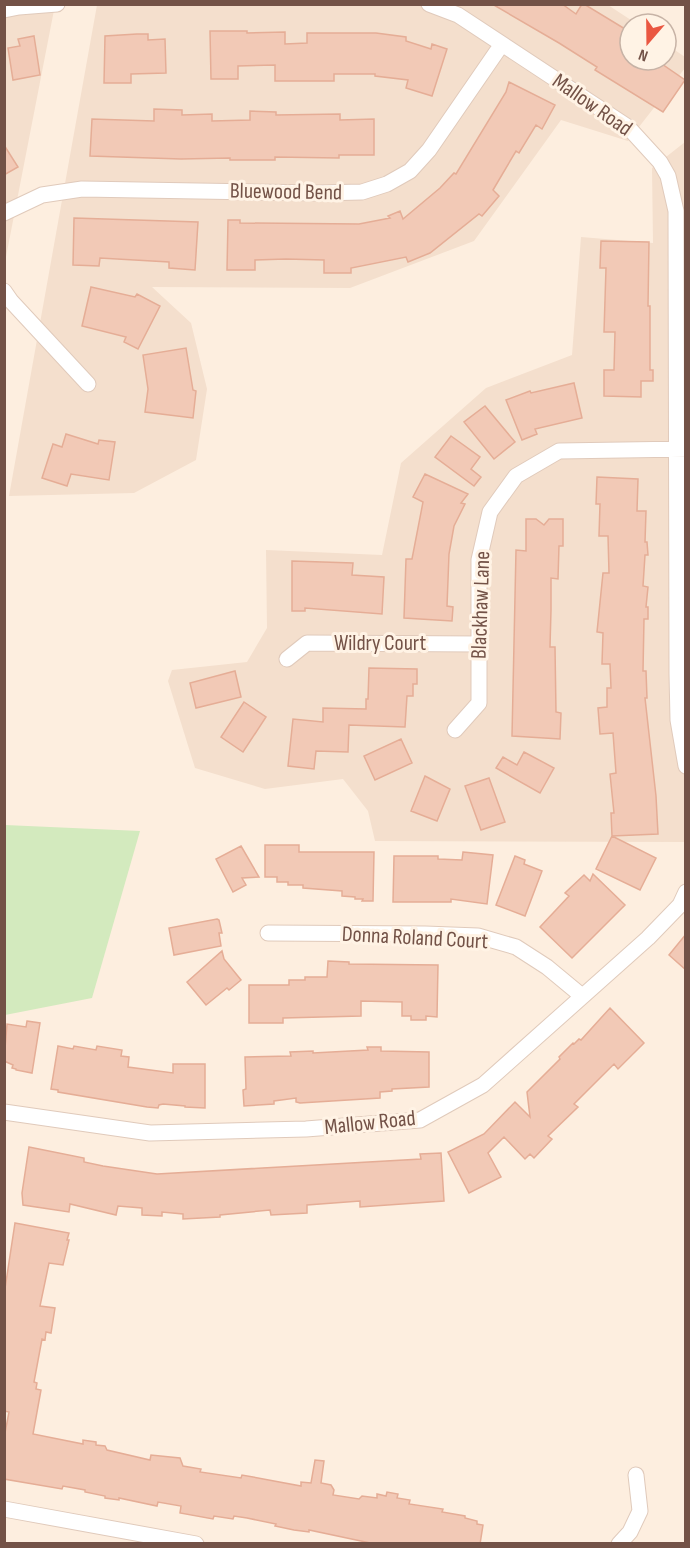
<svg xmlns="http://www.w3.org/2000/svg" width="690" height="1548" viewBox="0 0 690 1548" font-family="'Sofia Sans Condensed',sans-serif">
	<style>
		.residential { fill: #f4dfcd }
		.green { fill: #d3eabe }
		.building { fill: #f2c9b6; stroke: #e5ad96; stroke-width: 1.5 }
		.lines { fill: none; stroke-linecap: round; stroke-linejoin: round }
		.minor-casing { stroke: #e0cabb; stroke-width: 17 }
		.minor { stroke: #fff; stroke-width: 15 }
		.labels { text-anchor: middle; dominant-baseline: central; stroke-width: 6; stroke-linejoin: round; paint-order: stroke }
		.street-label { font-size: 22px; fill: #735247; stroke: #fff3e5 }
	</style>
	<rect width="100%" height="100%" fill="#fdeedf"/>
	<path class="residential" d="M5,5H55L5,262Z
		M97,5H608L637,24H630V60H666V44L685,57V68L628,141L561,120L474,241L350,288L152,287L191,323L207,389L196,460L134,493L9,496Z
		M685,142V842L375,841L368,811L343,779L265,789L195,768L168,681L172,670L247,662L267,628L266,550L382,555L401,463L486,388L572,355L581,237L653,243L652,168Z"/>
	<path class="green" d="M5,825L140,831L92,998L5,1015Z"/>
	<path class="building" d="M492,4H562L576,14L582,4H584L630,32V60H656L685,80L663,112L595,70L597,67L559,43Z
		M210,31H247V33L285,32V44L307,43V33H376L406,37V41L431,49L432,44L447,49L432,96L406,88L408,80L375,76V74H334V81H275V65L238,66V79H211Z
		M137,34H148V40L165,39L166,73L131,74V83H104L105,36Z
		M34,36L40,75L13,80L8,48L20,46L18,39Z
		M509,82L555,105L542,129L536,125L519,153L516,151L493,190L499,196L482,216L479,214L430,253L408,262L406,257L351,268V273H324V260L286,259L255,260V270H227L228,220H240V223L359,224L390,218L388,216L400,211L403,219L440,188L454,173L456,174L506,92Z
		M154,109L182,110V115L212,114V121L250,120V111L276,112V115L340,114V120L374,119V155H339V158L275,157V160H230V158L181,159L90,156L92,119L154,121Z
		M4,145L18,167L4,175Z
		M74,218L198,222L195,270L169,268V262L100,258L99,266L73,265Z
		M601,241L649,242L648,306H650V370H653V381H641V397L604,396V370H614L615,332H604L606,268H600Z
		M91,287L135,297L137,294L160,306L138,349L124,342L126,337L82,326Z
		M186,348L193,390L196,391L193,418L145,412L148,389L143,355Z
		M574,383L582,418L535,429L537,434L522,440L506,400L530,391L531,393Z
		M485,406L515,442L494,459L464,422Z
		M66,434L98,444L99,440L115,442L109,480L71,474L67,486L42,478L53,444L62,447Z
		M451,436L480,457L471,469L481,477L474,486L435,457Z
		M425,474L468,494L461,503L465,504L454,526L449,554L447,606L453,607L452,621L404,618L406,559H412L423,502L413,497Z
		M597,477L638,479L637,511H646L645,542H647L648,555H645L643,586L648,587L646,607H648V619H644L643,671H646L647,698H645L656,796L658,834L612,836L611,813H614L610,774L616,773L613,733L600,734L598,708L607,707V688H611L610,664H602L603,633L597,632L603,573H609L608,536H599L600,504H596Z
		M526,519H536L544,525L549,519H563V546H559L558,579L551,578V610L550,647H555L556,712L561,713L560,739L512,736L516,550L526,551Z
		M292,561L353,563L352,575L384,577L382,614L305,608V611H292Z
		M369,668L417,669V684H413V696H407L405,727L349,725L348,752L316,751L314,769L288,766L293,719L323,722V708L366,709V699H368Z
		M235,671L241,697L196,708L190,683Z
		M244,702L266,717L243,752L221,737Z
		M401,739L412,763L375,780L364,756Z
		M524,752L554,768L540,793L496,768L503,757L517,765Z
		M425,776L450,789L437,821L411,811Z
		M489,778L505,822L481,830L465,786Z
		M612,836L656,858L640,890L596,869Z
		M265,845H299V852H374L373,901H362L363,899H355V897L342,896V891L303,888V885H288V882H277V877H265Z
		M241,846L259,877L242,878L246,885L233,892L216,859Z
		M463,852L493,855L487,904L451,899V902H393L394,856H438V859L462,860Z
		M515,856L525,860L524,864L542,871L525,916L496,905Z
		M593,874L625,905L572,958L540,927L569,896L565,893L584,875L590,881Z
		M217,919L219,920L222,933H219L221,946L174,955L169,928Z
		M686,934V970L669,955Z
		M222,951L224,959L241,980L229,990L227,988L206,1005L187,982Z
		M328,961L349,962V964L438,965L437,1017L426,1016V1020H411V1016H402V1002L361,1001V1016L283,1018V1023H249V985H289V980H305V977H327Z
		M610,1008L644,1043L618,1069L614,1064L574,1104L578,1107L548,1136L552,1139L534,1158L530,1154L525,1159L504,1137L488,1153L501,1177L469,1193L448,1152L484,1134L515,1102L530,1117L527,1092L560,1059L559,1057L573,1043L574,1044L579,1039L581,1040Z
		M27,1021L40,1023L32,1073L16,1070V1069L12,1068L13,1065L4,1061L7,1024L26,1027Z
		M58,1046L73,1049L74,1046L96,1050L97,1046L122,1050L121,1056L129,1057L128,1067L173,1073V1064H205V1108L185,1107V1106L163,1104L159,1105L158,1108L147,1107L58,1092V1090L51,1089Z
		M367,1047H381V1051L429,1052V1087L392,1089V1091L380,1092V1098L300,1103L296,1102V1098L274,1101V1104L244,1106L243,1090L246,1089L245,1057L291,1056L290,1052L313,1051V1053L368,1050Z
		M29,1147L84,1158V1162L103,1166L157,1174L421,1159L420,1154L441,1153L444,1201L360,1207V1201L307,1205V1213L271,1215L270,1210L220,1215V1217L183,1219V1214L162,1212V1216L142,1215V1208L118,1206L116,1215L70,1204L69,1212L23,1205L22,1193Z
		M15,1223L69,1233L67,1240H69L63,1265L49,1263L40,1306L55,1308L51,1333L46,1332L45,1340L42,1339L34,1382L37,1383L36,1389L41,1390L33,1434L83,1444V1440L96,1442V1445L105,1446L107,1450L150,1460L151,1455L180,1458L183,1466L201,1469L200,1472L241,1478L242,1475L301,1486V1482L311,1483L315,1460L324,1461L321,1483L331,1485L334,1490L333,1495L359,1499L362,1496L377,1498V1494L386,1496L387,1492L398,1494L397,1498L410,1500L409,1504L443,1509L442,1512L465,1516V1518L477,1521V1524L483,1525L480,1544H375L309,1530V1532L294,1530L275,1526L276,1524L247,1518L234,1516L233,1519L214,1516L213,1519L180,1513L181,1506L158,1502L157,1506L119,1498V1500L105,1498V1496L85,1492V1490L63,1486L62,1489L4,1479V1438L9,1412L4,1411V1295Z"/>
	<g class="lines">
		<defs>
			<path id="minor" d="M429,4L458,15L628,127L660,162L668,176L676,211L677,674L678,720L686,766
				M4,10L19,7L57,4
				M4,213L42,195L82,189L319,193L362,192L387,184L410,171L429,150L502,44
				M4,291L11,301L88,384
				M287,659L307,643L479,644
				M455,730L479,703V560L490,512L516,476L559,451L686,449
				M268,933L425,934L478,936L516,947L547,967L582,996
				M4,1112L150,1133L306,1129L420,1120L483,1085L648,938L680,905L686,892
				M4,1509L196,1544
				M619,1544L630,1532L640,1511L636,1475"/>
		</defs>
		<use href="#minor" class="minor-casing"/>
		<use href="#minor" class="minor"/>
	</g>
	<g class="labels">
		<g class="street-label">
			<text transform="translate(592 105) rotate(35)">Mallow Road</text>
			<text transform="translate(286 192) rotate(1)">Bluewood Bend</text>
			<text transform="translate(481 605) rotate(-88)">Blackhaw Lane</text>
			<text x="380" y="643">Wildry Court</text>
			<text transform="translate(415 938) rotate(3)">Donna Roland Court</text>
			<text transform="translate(370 1123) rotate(-6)">Mallow Road</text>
		</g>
	</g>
	<rect width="690" height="1548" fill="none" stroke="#735247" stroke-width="12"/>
	<g transform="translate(648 42) rotate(200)"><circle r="28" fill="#fff3e5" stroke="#c7b3a6" stroke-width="1.5"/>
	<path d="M0-4.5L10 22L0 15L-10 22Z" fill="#ea5741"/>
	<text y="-9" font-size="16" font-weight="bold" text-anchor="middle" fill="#735247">N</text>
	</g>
</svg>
